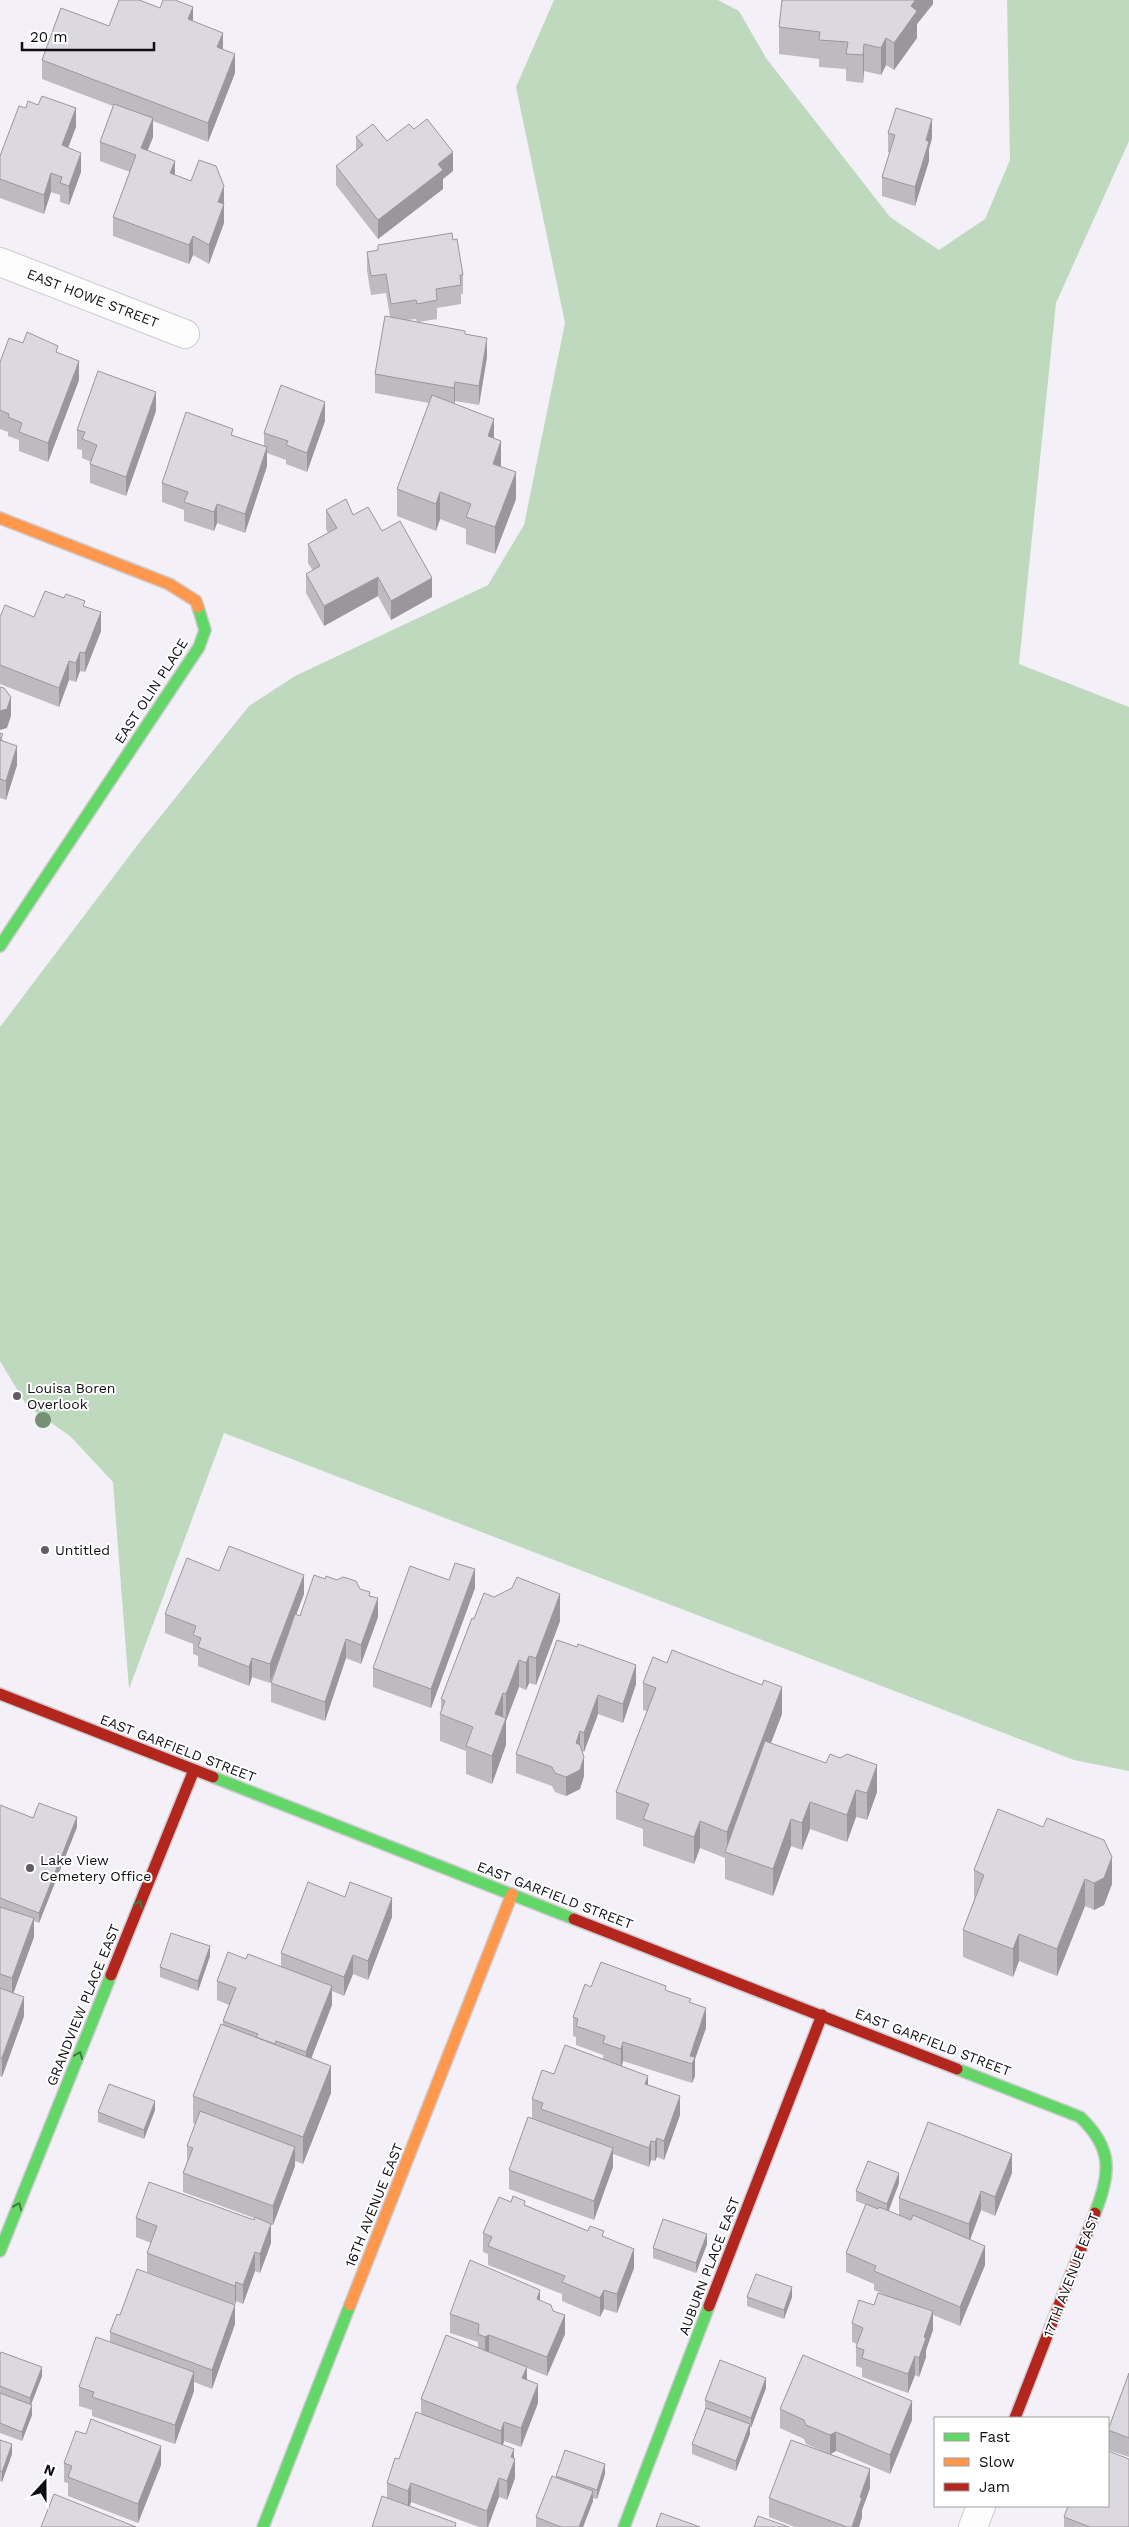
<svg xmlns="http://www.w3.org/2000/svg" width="1129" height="2527" viewBox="0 0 1129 2527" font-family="'Work Sans',sans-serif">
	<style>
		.forest { fill: #bfd9be }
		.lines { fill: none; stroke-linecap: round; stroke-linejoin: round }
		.street-casing { stroke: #cdcad0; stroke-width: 30 }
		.fast-casing { stroke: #cdcad0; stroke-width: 14 }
		.slow-casing { stroke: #cdcad0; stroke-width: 14 }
		.jam-casing { stroke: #cdcad0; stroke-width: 14 }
		.street { stroke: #fdfdfe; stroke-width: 28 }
		.fast { stroke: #63d668; stroke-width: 11 }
		.slow { stroke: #ff974d; stroke-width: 11 }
		.jam { stroke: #b3261e; stroke-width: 11 }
		.tree { fill: #749075 }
		.wall { fill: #bdbac0; fill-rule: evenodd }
		.shaded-wall { fill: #9a979c }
		.building { fill: #dcd8df; stroke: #9a979c }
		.oneway { stroke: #3d7b41 }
		.poi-dot { fill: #5f5c62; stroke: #fff; stroke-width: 2 }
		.labels { text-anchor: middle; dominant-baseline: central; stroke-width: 4; stroke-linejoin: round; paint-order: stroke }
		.street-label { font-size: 14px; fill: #0f0c12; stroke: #fff }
		.poi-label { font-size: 14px; fill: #0f0c12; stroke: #fff; text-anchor: start }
	</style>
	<rect width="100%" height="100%" fill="#f4f0f8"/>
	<path class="forest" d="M554,0H718L739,11L766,58L890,217L939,250L985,219L1010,160L1007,0H1129V141L1056,303L1019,664L1129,707V1771L1074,1760L224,1433L129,1689L113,1482L70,1436L27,1406L0,1361V1027L139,843L249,706L295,676L488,585L524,525L565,323L516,87Z"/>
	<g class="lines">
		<defs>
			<path id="street" d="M0,262L185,334
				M973,2527L981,2506"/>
			<path id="fast" d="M0,946L199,647L205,630L198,607
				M213,1777L574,1919
				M957,2069L1080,2117C1113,2148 1111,2173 1095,2213
				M0,2251L111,1975
				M263,2527L350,2305
				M624,2527L709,2306"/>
			<path id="slow" d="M0,518L169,584L196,601L198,607
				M350,2305L512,1894"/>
			<path id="jam" d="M0,1694L213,1777
				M574,1919L957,2069
				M111,1975L194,1770
				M709,2306L822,2015
				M1015,2418L1095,2213"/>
		</defs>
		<use href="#street" class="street-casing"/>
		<use href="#fast" class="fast-casing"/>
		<use href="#slow" class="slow-casing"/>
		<use href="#jam" class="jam-casing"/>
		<use href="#street" class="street"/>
		<use href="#fast" class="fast"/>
		<use href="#slow" class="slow"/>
		<use href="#jam" class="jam"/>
	</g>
	<circle class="tree" cx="43" cy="1420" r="8"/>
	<path class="wall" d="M933,0V4L917,24V38L894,70L886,65L881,75L864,71L863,83L846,81V69L819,67V59L779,54V27Z
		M193,21L223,49L235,73L208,142L153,121V137L148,150L175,175L224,205V223L209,264L193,255L189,264L113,236V217L130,172L100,161V142L113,106L42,79V60L109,26Z
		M76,127L68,147L81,172L69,205L60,202V195L51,192L44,214L0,198V156Z
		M414,129L453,171L443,179V189L378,239L336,185V166L356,150V137L387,141Z
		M888,133L932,138L929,149V161L915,206L882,196V177L890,153L888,152Z
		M453,240L463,275V294H461V304L437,308V319L418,322L465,334L487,357L479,405L455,401L454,404L494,439L501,467L516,499L495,554L466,544V529L440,519L436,531L397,516V489L429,403L375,393V374L390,317L386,293L371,295L367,271V252ZM416,319L417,322L407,320Z
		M23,343L58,353L79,380L48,462L19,451V440L8,436V432L0,429V362Z
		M156,411L126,496L90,483V464L91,462L82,458V450L77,449V430Z
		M325,421L307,472L286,464V460L267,453V466L245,533L217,523L214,531L184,521V510L162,502V483L233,436L264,446V433Z
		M326,510L353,515L382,531L432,597L391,620L378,596L324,626L306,593V574L313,571L308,563V544L328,533L326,529Z
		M85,606L101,631L85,672L80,671L76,682L69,680L59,707L0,684V617H34Z
		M0,733L3,741L17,765L6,800L0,798Z
		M219,1571L304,1594L296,1615L300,1616L325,1579L360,1589L370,1596L378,1617L361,1664L346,1658L325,1721L271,1702V1683L282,1651L270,1683L252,1677L249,1686L198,1666V1656L193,1654V1644L165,1633V1614Z
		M449,1580L475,1588L431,1708L373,1687V1668Z
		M474,1619L560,1621L536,1685L529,1683L526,1690L519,1687L506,1721V1745L492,1784L466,1774V1751L440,1741V1714L441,1710V1699Z
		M557,1640L636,1684L623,1723L598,1714L584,1752L582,1751L584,1776L580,1789L566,1796L555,1792L552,1786L516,1773V1754Z
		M643,1683L782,1714L771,1743L877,1792L867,1820L856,1817L847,1842L810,1829L802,1850L791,1846L773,1896L725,1879V1858L700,1848L694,1864L643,1846V1829L616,1819V1792L647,1711L643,1710Z
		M0,1805L33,1818L77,1827L39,1923L34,1921V1937L13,1993L24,2016L2,2077L0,2076Z
		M998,1809L1112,1884L1104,1905L1094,1910L1085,1906L1057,1976L1019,1961L1013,1977L963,1957V1930L975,1898L974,1897V1870Z
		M392,1917L368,1980L353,1974L344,1996L332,1991V2005L311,2058L331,2093L303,2164L295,2161V2166L273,2225H271V2243L260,2273L255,2271L243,2304L236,2301L235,2305L147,2272V2253L151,2243L136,2237V2218L254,2220V2218L183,2192V2173L187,2162V2146L195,2124L193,2123V2096L223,2024V2021L229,2005L217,2000V1981L246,1959L281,1966V1953Z
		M210,1956L198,1991L160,1977V1967Z
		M591,1987L666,1991L691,2003L706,2028L695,2059V2076L692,2083L623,2061L622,2066L648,2085L680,2115L664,2160L657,2157L655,2161L651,2160L649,2167L613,2154V2167L594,2220L509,2189V2170L541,2122L532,2118V2099L603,2059V2055L576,2045V2037L573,2036V2017Z
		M155,2110L144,2139L98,2122V2112Z
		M1012,2173L995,2216L981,2210L970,2239L985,2265L960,2326L933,2315V2330L926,2350V2357L919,2377L915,2375L908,2393L862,2377V2368L856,2366V2347L857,2344L852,2342V2323L885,2295L874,2290V2284L846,2272V2253L866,2205L856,2201V2191L899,2183L889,2211L899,2215V2198Z
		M511,2202L525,2205L604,2237L634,2268L617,2313L604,2309L600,2317L562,2301V2294L488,2265V2254L483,2252V2233Z
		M707,2244L696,2273L653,2258V2248Z
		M747,2297H792L784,2319L747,2306Z
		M540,2300L553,2311L565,2334L547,2376L527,2368V2380L538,2403L521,2447L504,2441L503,2445L514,2458L515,2478L507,2500L499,2497L488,2527H479L411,2502L410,2506L456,2527L387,2498V2483L421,2414V2399L478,2347V2342L450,2333V2314Z
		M120,2315L235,2324L212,2389L194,2382V2391L175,2444L92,2416V2410L79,2406V2387L110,2342V2332Z
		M0,2355L42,2376L31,2405L32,2415L22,2441L0,2433Z
		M1129,2373V2457L1108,2450V2430Z
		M766,2388L751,2428L750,2427V2434L736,2471L692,2454V2444L705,2410V2400Z
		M780,2409L912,2420L890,2474L836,2451L831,2454L870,2488L862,2510V2517L859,2527H795L769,2517V2498L829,2454L806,2444L804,2439L780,2428Z
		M0,2440L12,2454L2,2482L0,2481Z
		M64,2463L161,2465L138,2523L68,2496V2483L64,2482Z
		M605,2474L597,2499L593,2498V2501L583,2527H536V2517L556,2477V2476Z
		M1064,2517L1129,2527H1064Z"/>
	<path class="shaded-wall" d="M915,0H933V4L917,24V38L894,70V43L911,6Z
		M193,7V26L188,19Z
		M223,33V52L217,47Z
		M886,38V65L881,75V48Z
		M864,44V71L863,83V55Z
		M235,54V73L208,142V123Z
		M76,108V127L62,164V145Z
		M153,118V137L141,167V148Z
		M932,119V138L929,149V161L915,206V187L926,140Z
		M453,152V171L443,179V189L378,239V220L438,164Z
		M81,153V172L69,205V186Z
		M175,161V180L170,173Z
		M51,173V192L44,214V195Z
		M224,186V223L209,264V245L218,202Z
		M193,236V255L189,264V245Z
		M487,338V357L479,405V386Z
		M79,361V380L48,462V443Z
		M455,382V401L454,407V388Z
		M156,392V411L126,496V477Z
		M325,402V421L307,472V453Z
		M494,419V446L488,436Z
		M501,441V469L493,464Z
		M267,447V466L245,533V514Z
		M516,472V499L495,554V527Z
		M440,492V519L436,531V504Z
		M217,504V523L214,531V512Z
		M378,577V596L324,626V606Z
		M432,578V597L391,620V601Z
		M101,612V631L85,672V653Z
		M80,652V671L76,682V663Z
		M69,661V680L59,707V688Z
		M11,697V716L7,728L0,730V711Z
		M17,746V765L6,800V781Z
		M475,1569V1588L431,1708V1689Z
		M304,1575V1594L270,1683V1664Z
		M560,1594V1621L536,1685V1658Z
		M378,1598V1617L361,1664V1645Z
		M346,1639V1658L325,1721V1702Z
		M529,1656V1683L526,1690V1663Z
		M252,1658V1677L249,1686V1667Z
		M519,1660V1687L506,1721V1694Z
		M636,1665V1684L623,1723V1704Z
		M782,1687V1714L729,1853L727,1852V1832Z
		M503,1693V1720L495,1714Z
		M598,1695V1714L584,1752V1733Z
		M506,1718V1745L492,1784V1756Z
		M580,1731V1750L576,1743Z
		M584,1757V1776L580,1789L566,1796V1777Z
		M877,1765V1792L867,1820V1793Z
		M856,1790V1817L847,1842V1815Z
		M810,1802V1829L802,1850V1823Z
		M77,1817V1827L39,1923V1913Z
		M791,1819V1846L773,1896V1869Z
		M700,1821V1848L694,1864V1837Z
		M1112,1857V1884L1104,1905L1094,1910V1883Z
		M1085,1879V1906L1057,1976V1949Z
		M392,1898V1917L368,1980V1961Z
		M34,1918V1937L12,1997V1978Z
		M1019,1934V1961L1013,1977V1949Z
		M210,1946V1956L198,1991V1981Z
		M353,1955V1974L344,1996V1977Z
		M332,1986V2005L306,2072V2052Z
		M24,1997V2016L2,2077V2058Z
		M706,2008V2028L695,2059V2076L692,2083V2064L690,2056Z
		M623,2042V2061L621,2068V2049Z
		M331,2066V2093L303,2164V2137Z
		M648,2076V2095L645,2084Z
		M680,2096V2115L664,2160V2141Z
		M155,2101V2110L144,2139V2130Z
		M657,2138V2157L655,2161V2142Z
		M651,2141V2160L649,2167V2148Z
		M295,2147V2166L273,2225V2206Z
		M613,2148V2167L594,2220V2201Z
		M1012,2154V2173L995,2216V2197Z
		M899,2173V2183L887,2214V2204Z
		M981,2191V2210L969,2243V2224Z
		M271,2224V2243L260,2273V2254Z
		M707,2234V2244L696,2273V2263Z
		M985,2246V2265L960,2326V2307Z
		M634,2249V2268L617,2313V2294Z
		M255,2252V2271L243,2304V2285Z
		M236,2282V2301L235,2305V2286Z
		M792,2287V2297L784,2319V2310Z
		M540,2290V2309L537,2299Z
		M604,2290V2309L600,2317V2298Z
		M235,2305V2324L212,2389V2370Z
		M933,2311V2330L926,2350V2357L919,2377V2358L924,2337Z
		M565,2315V2334L547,2376V2357Z
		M489,2335V2354L485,2356V2337Z
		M915,2356V2375L908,2393V2374Z
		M42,2367V2376L30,2407V2398Z
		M527,2367V2386L522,2378Z
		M194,2372V2391L175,2444V2425Z
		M766,2378V2388L751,2428V2418Z
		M538,2384V2403L521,2447V2428Z
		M912,2401V2420L890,2474V2455Z
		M32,2405V2415L22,2441V2432Z
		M504,2422V2441L501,2450V2431Z
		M750,2424V2434L736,2471V2461Z
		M836,2432V2451L830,2454V2435Z
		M12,2444V2454L2,2482V2472Z
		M161,2446V2465L138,2523V2504Z
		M514,2449V2463L515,2459V2478L507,2500V2481L511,2457Z
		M605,2464V2474L597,2499V2490Z
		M870,2469V2488L862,2510V2517L859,2527H852L860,2497Z
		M499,2478V2497L488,2527H487V2511Z
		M411,2483V2502L408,2510V2491Z
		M593,2491V2501L583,2527H579Z"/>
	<path class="building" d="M119,0H139L160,8L163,0H175L193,7L188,19L223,33L217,47L235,54L208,123L42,60L61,8L109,26Z
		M782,0H915L911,6L917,11L894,43L886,38L881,48L864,44L863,55L846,54L848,42L819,40L820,32L779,27Z
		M42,96L76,108L62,145L81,153L69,186L60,183L62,177L51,173L44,195L0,179V156L19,106L26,108L28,101L38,105Z
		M114,104L153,118L141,148L175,161L170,173L191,181L199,160L216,166L224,186L218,202L224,204L209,245L193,236L189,245L113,217L136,155L100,142Z
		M896,108L932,119L926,140L929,142L915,187L882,177L895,135L888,133Z
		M427,119L453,152L438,164L443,170L378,220L336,166L363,145L356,137L373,124L387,141L409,124L414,129Z
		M452,233L453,240L457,239L463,275H460L461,285L436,289L437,300L417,304L416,300L391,304L386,274L371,276L367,252L378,250V245Z
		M385,316L465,331V334L487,338L479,386L455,382L454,388L375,374Z
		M27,332L58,346L56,352L79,361L48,443L19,432L22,423L8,417L9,414L0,410V362L9,338L23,343Z
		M98,371L156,392L126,477L90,464L97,445L82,439L85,432L77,430Z
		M281,385L325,402L307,453L286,445L288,441L264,433Z
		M432,395L494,419L488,436L501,441L493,464L516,472L495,527L466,517L471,504L440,492L436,504L397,489Z
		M186,412L233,429L231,435L267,447L245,514L217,504L214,512L184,502L188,492L162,483Z
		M346,499L353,515L368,507L382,531L400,521L432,578L391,601L378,577L324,606L306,574L320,566L308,544L337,528L326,510Z
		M45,591L64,598L66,594L85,601L83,606L101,612L85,653L80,652L76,663L69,661L59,688L0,665V617L5,605L34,617Z
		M0,687L4,688L11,697L7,709L0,711Z
		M0,733L3,734L0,740L17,746L6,781L0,779Z
		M229,1546L304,1575L270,1664L252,1658L249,1667L198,1647L201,1638L193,1635L196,1626L165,1614L187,1558L219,1571Z
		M455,1563L475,1569L431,1689L373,1668L410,1566L449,1580Z
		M314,1575L325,1579L326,1576L337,1580L343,1577L356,1581L360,1589L370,1592L369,1596L378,1598L361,1645L346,1639L325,1702L271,1683L295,1614L300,1616Z
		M517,1577L560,1594L536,1658L529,1656L526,1663L519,1660L506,1694L503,1693L495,1714L506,1718L492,1756L466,1746L473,1727L440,1714L445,1701L441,1699L472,1618L474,1619L484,1593L494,1597L512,1588Z
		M557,1640L577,1647L578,1644L636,1665L623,1704L598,1695L584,1733L580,1731L576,1743L580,1745L584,1757L580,1770L566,1777L555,1773L552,1767L516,1754Z
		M672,1650L762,1685L764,1680L782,1687L727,1832L700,1821L694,1837L643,1819L649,1804L616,1792L656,1688L643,1683L653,1657L667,1663Z
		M765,1741L826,1763L830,1754L840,1758L847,1754L877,1765L867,1793L856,1790L847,1815L810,1802L802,1823L791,1819L773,1869L725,1852Z
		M39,1803L77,1817L39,1913L0,1898V1805L33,1818Z
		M998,1809L1043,1827L1047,1818L1104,1840L1112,1857L1104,1878L1094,1883L1085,1879L1057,1949L1019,1934L1013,1949L963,1930L984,1875L974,1870Z
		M308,1882L345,1897L350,1882L392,1898L368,1961L353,1955L344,1977L281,1953Z
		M0,1907L34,1918L12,1978L0,1974Z
		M171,1933L210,1946L198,1981L160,1967Z
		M228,1952L246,1959L248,1954L332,1986L306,2052L276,2041L275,2044L256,2037L258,2034L223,2021L236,1988L217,1981Z
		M601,1962L666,1986L665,1990L691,1999L689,2002L706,2008L690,2056L695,2057L692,2064L623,2042L621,2049L603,2043L605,2036L576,2026L578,2019L573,2017L585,1984L591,1987Z
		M0,1988L24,1997L2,2058L0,2057Z
		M221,2024L331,2066L303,2137L193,2096Z
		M565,2045L648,2076L645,2084L680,2096L664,2141L657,2138L655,2142L651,2141L649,2148L541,2109L543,2103L532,2099L542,2070L554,2074Z
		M109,2084L155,2101L144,2130L98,2112Z
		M200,2111L295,2147L273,2206L183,2173L193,2148L187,2146Z
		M528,2117L613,2148L594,2201L509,2170Z
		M928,2122L1012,2154L995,2197L981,2191L969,2224L899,2198Z
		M868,2161L899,2173L887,2204L856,2191Z
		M149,2182L254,2220L255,2217L271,2224L260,2254L255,2252L243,2285L236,2282L235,2286L147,2253L157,2226L136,2218Z
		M513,2196L525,2201L524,2205L588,2231L590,2226L604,2231L602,2236L634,2249L617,2294L604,2290L600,2298L562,2282L565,2276L488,2246L492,2237L483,2233L499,2197L511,2202Z
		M866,2204L878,2209L879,2207L911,2220L913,2215L985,2246L960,2307L874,2271L876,2266L846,2253Z
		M663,2219L707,2234L696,2263L653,2248Z
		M470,2260L540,2290L537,2299L551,2305L553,2311L565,2315L547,2357L489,2335L485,2337L478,2334L479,2324L450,2314Z
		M137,2269L235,2305L212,2370L110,2332L117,2314L120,2315Z
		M756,2274L792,2287L784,2310L747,2297Z
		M878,2293L933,2311L924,2337L926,2338L919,2358L915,2356L908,2374L862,2358L864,2350L856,2347L863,2328L852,2323L859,2300L874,2305Z
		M446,2335L527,2367L522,2378L538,2384L521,2428L504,2422L501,2431L421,2399Z
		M96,2337L194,2372L175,2425L92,2397L94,2392L79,2387Z
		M1,2352L42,2367L30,2398L0,2386V2355Z
		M803,2355L912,2401L890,2455L836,2432L830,2435L806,2425L804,2420L780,2409Z
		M720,2360L766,2378L751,2418L705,2400Z
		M1129,2373V2438L1108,2430Z
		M0,2393L32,2405L22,2432L0,2423Z
		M706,2408L750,2424L736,2461L692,2444Z
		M416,2412L514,2449L511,2457L515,2459L507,2481L499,2478L487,2511L411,2483L408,2491L387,2483L395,2458L399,2459Z
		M91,2419L161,2446L138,2504L68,2477L72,2466L64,2463L76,2431L86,2434Z
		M0,2440L12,2444L2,2472L0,2471Z
		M791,2440L870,2469L860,2497L862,2498L852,2527H847L769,2498Z
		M565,2450L605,2464L597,2490L556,2476Z
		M1108,2451L1129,2459V2527H1090L1064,2517L1068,2506H1108Z
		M552,2476L593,2491L579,2527H561L536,2517Z
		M54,2494L136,2527H41Z
		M382,2496L456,2523L455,2527H372Z
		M661,2513L700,2527H656Z
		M758,2516L789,2527H754Z"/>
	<defs><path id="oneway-chevron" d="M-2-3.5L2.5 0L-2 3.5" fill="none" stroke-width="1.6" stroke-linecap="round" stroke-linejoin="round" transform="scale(1.25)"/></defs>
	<g class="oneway">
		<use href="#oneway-chevron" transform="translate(139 1904) rotate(-68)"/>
		<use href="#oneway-chevron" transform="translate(79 2055) rotate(-68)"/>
		<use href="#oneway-chevron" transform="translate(18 2206) rotate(-68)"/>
	</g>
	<g class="poi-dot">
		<circle cx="17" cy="1396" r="5"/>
		<circle cx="45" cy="1550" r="5"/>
		<circle cx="30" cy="1868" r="5"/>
	</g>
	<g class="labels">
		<g class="street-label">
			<text transform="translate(93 298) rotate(21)">EAST HOWE STREET</text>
			<text transform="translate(151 691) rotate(-57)">EAST OLIN PLACE</text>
			<text transform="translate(178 1748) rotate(21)">EAST GARFIELD STREET</text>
			<text transform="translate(555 1895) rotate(21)">EAST GARFIELD STREET</text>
			<text transform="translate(83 2005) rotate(-68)">GRANDVIEW PLACE EAST</text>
			<text transform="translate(933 2042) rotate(21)">EAST GARFIELD STREET</text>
			<text transform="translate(374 2205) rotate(-68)">16TH AVENUE EAST</text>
			<text transform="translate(709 2266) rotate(-69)">AUBURN PLACE EAST</text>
			<text transform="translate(1071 2275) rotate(-69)">17TH AVENUE EAST</text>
		</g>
		<g class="poi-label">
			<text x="27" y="1388">Louisa Boren<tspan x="27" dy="16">Overlook</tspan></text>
			<text x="55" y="1550">Untitled</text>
			<text x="40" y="1860">Lake View<tspan x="40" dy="16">Cemetery Office</tspan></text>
		</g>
	</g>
	<rect x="934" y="2417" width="175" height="90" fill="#ffffff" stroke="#9f9ea0"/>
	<rect x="944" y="2433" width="25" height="8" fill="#63d668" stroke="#9f9ea0"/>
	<text x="979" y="2442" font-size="15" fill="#0f0c12">Fast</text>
	<rect x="944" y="2458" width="25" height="8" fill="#ff974d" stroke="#9f9ea0"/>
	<text x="979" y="2467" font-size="15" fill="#0f0c12">Slow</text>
	<rect x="944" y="2483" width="25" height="8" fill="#b3261e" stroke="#9f9ea0"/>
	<text x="979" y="2492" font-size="15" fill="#0f0c12">Jam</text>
	<g transform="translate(45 2482) rotate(21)" stroke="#ffffff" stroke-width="4" paint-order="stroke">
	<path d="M0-4L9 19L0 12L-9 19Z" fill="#0f0c12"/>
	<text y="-8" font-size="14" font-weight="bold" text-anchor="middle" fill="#0f0c12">N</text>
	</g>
	<path d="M22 42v8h132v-8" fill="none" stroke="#0f0c12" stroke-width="2.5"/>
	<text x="30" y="42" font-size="15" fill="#0f0c12" stroke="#ffffff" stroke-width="4" paint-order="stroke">20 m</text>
</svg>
